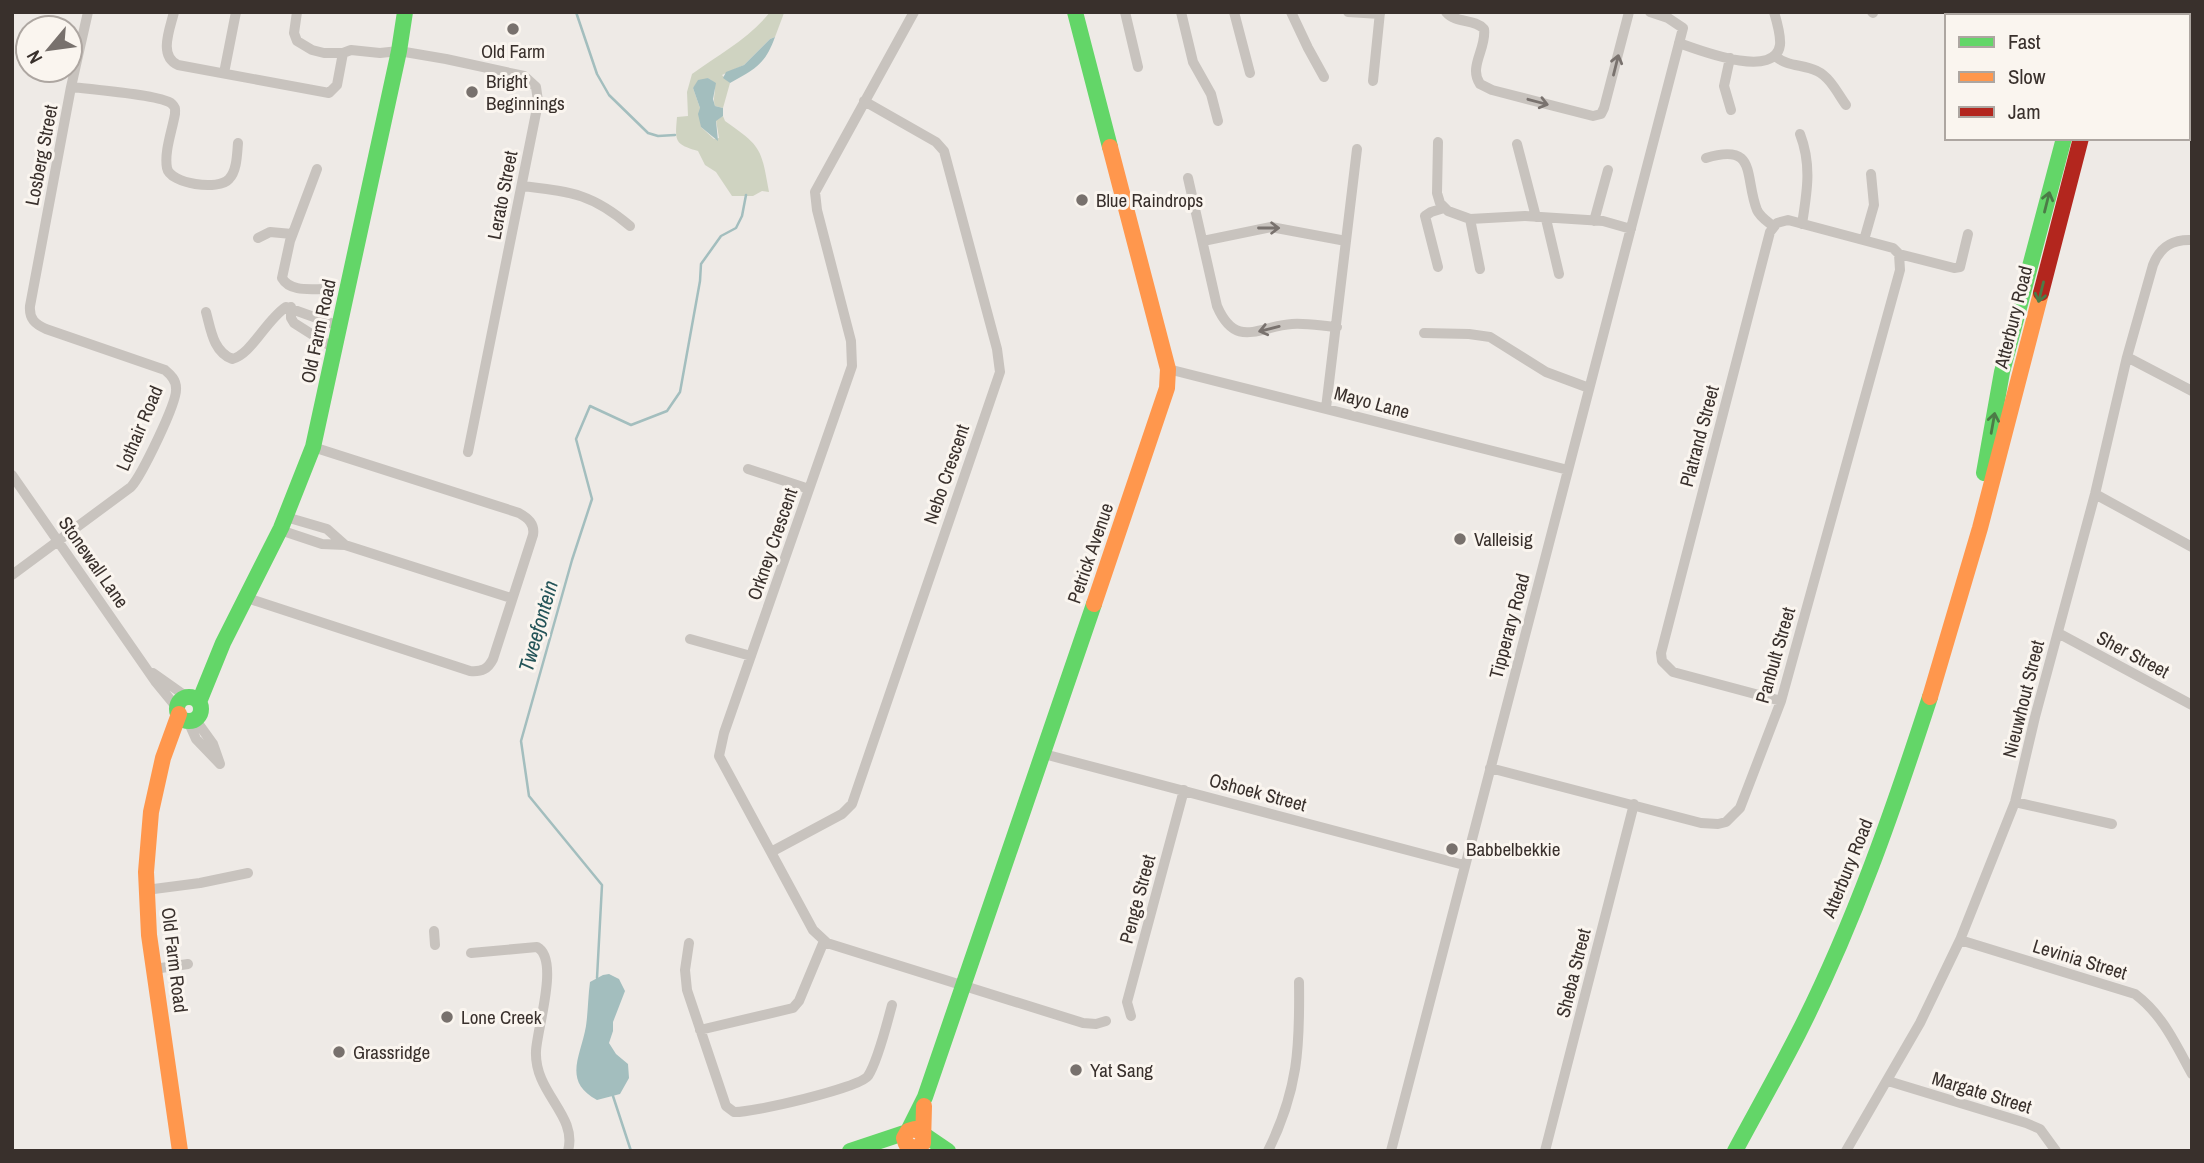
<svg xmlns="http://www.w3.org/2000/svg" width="2204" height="1163" viewBox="0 0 2204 1163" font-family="'Archivo Narrow',sans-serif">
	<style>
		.green { fill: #cfd3c1 }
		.water { fill: #a3bebe }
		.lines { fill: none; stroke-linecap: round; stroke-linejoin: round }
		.stream { stroke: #a3bebe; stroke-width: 2.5 }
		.street { stroke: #c8c3be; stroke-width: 10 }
		.fast { stroke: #63d668; stroke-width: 16 }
		.slow { stroke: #ff974d; stroke-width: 16 }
		.jam { stroke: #b3261e; stroke-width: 16 }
		.oneway { stroke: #79726e }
		.oneway2 { stroke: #4c7b47 }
		.poi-dot { fill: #78716d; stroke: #faf5ef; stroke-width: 2.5 }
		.labels { text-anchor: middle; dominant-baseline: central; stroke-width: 6; stroke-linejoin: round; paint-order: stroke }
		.poi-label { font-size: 19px; fill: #39302c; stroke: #faf5ef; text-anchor: start }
		.street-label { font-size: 19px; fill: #39302c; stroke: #faf5ef }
		.water-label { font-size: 21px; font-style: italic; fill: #245458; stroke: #faf5ef }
	</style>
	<rect width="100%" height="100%" fill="#eeeae6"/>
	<path class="green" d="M770,12L784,13L775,37L770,39L744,65L722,75L730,83L723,108L715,106C711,95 721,85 708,78L693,88L700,108L701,127L714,139L719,138L716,120L723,116L725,121C762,147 761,148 769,192L762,191L753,196H732L716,172L705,165L698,151C674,144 675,141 677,117L688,116L687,92L692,74C719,54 749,39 770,12Z"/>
	<path class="water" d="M775,37C765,65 755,69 730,83L723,78L726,72L744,65L770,39Z
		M708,78L716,83L713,99L715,106L723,108V116L716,121L718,141L701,127L698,114L700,108L693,88L698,80Z
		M609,974L619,979L625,991L613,1022V1031L609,1043L616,1054L628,1064L629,1078L620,1094L597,1100C562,1081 581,1056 586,1026C588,1012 588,997 590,982L603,975Z"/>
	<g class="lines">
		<path class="stream" d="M576,12L597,74L609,95L648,133L658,136L675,135
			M597,978L602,885L529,796L521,741L572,560L592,499L576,439L590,406L631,425L667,411L680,392L700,281L701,264L721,236L736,228L742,216L746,195
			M612,1093L631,1151"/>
		<path class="street" d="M174,12C170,29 158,56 178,65L329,93L337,85L343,53
			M297,12L294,33L297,41L312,50L324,53H343L351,50L380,53L399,51L446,59L524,76L536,87L538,101L536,113L468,452
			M914,12L815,192L817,210L851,341L852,366L724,733L719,756L813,930L827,943L1083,1023L1096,1024L1106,1021
			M1125,12L1138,67
			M1181,12L1193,62L1211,94L1218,121
			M1234,12L1250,73
			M1291,12L1308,48L1324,77
			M1348,12L1380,14
			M1446,12C1456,24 1474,18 1484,29C1487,48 1468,67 1480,84L1492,90L1593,116L1601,114L1604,108L1629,12
			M1872,12L1873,13
			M1679,43C1699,50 1775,80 1780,45C1781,35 1777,22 1774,12
			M1775,56C1788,67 1803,64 1817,71C1830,77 1838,94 1846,105
			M1730,58L1724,86L1731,110
			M224,73L236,12
			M1373,81L1380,12
			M71,87C88,89 163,95 172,104C176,108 175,109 175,114C172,131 164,152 167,168C170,184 219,191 229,179C237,171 237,154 238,143
			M1800,134C1812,165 1807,192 1802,224
			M1438,142L1437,193L1440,203L1448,211L1470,219L1525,216L1603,221L1631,229
			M1517,144L1536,217
			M1706,158C1758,142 1744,177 1757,210C1760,217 1767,221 1773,226
			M317,169L290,241L282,278C290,292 310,289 324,289
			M1188,178L1217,306C1236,350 1259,326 1292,324C1307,323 1322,326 1337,327
			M522,186C571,192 591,193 630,226
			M1470,219L1480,269
			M1546,219L1559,274
			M1594,221L1608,170
			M258,238L270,232L292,234
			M1864,240L1874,205L1871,174
			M1203,241L1271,227L1346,241
			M1438,267L1425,216L1431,212L1444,208
			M291,307V318L294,323L335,349
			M206,312C211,330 213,351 232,359C251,355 266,320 286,307L339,326
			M1424,333L1469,334L1490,337L1546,372L1589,388
			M2127,357L2192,391
			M1168,369L1568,470
			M1326,408L1357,149
			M748,469L809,489
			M12,475L155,681L178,709
			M2095,494L2192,547
			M286,517L327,529L345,545
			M280,530L322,544L345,545L511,598
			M12,575L131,487C141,476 178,402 176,388C176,380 171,375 165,370L46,329C35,324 29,319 30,306L71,87L88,12
			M247,598L470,671C482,672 488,669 493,659L533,535C535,524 528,518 519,513L313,447
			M2058,633L2192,705
			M690,639L751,656
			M153,673L187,697
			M1781,701L1673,672L1662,661L1661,653L1770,232L1777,223L1788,220L1893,248L1899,254L1954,268L1960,267L1968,234
			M195,719L213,744L220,764
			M188,721L196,739L220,764
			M1044,754L1464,865
			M1490,768L1701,823L1718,824L1726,822L1740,808L1781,701L1900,270L1899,254
			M2015,802L2112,824
			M771,852L842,814L852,804L1000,372L997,349L944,151L936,142L864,101
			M146,890L200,883L248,873
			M434,931L435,945
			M1960,940L2135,994C2163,1015 2176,1045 2192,1074
			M689,943L685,970L687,990L726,1106L734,1112C751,1113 860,1088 868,1076C878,1061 887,1023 892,1005
			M471,953L537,947C560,959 537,1028 536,1051C534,1093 578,1115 568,1151
			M154,969L188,964
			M1131,1016L1127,1002L1184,790
			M700,1030L793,1008L799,1001L824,941
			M1888,1081L2026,1123L2040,1129L2056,1151
			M1268,1151C1298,1090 1300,1048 1299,982
			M1391,1151L1683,28L1668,18L1650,12
			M1545,1151L1634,804
			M1846,1151L1920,1023L1960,940L2015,802L2035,717L2095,494L2127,357L2153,265C2160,247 2172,239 2192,240"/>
		<path class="fast" d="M1075,12L1110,147
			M1993,12L2000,16
			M2114,16L2115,12
			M2188,98L2192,100
			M2188,116L2192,118
			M1984,473L2002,372L2064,138
			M177 709a12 12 0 1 1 24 0a12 12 0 1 1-24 0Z
			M199,702L223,643L281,528L313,447L399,51L405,12
			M908,1131L925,1097L1094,604
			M923,1134L948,1151
			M850,1151L907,1132
			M1735,1151C1756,1112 1778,1073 1798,1034C1853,926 1893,811 1930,697"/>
		<path class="slow" d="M2038,12L2044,16
			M2095,16L2096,12
			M1094,604L1167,388L1168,369L1110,147
			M1930,697L1980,528L2041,293
			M179,714L163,758L151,812L146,872L149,935L180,1151
			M922,1133L915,1129L908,1131L904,1138L906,1144L915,1149L923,1143L924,1106"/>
		<path class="jam" d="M2081,16L2087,12
			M2041,293L2081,138"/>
	</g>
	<defs><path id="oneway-shaft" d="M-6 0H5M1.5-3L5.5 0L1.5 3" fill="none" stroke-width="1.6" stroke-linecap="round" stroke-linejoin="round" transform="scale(1.75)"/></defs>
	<g class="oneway">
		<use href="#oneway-shaft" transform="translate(1616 65) rotate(-76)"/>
		<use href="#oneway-shaft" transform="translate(1538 102) rotate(15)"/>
		<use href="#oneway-shaft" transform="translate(1269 228)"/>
		<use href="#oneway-shaft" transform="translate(1269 329) rotate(166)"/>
	</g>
	<g class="oneway2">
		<use href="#oneway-shaft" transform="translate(2047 202) rotate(-76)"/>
		<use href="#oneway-shaft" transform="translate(2041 292) rotate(104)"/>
		<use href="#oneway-shaft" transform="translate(1993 423) rotate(-80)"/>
	</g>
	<g class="poi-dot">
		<circle cx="513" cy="29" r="7"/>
		<circle cx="472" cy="92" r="7"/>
		<circle cx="1082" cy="200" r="7"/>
		<circle cx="1460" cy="539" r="7"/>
		<circle cx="1452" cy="849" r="7"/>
		<circle cx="447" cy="1017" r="7"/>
		<circle cx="339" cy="1052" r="7"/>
		<circle cx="1076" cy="1070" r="7"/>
	</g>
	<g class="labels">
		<g class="poi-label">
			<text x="513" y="51" text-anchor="middle">Old Farm</text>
			<text x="486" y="81">Bright<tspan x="486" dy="22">Beginnings</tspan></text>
			<text x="1096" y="200">Blue Raindrops</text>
			<text x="1474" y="539">Valleisig</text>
			<text x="1466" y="849">Babbelbekkie</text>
			<text x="461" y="1017">Lone Creek</text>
			<text x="353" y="1052">Grassridge</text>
			<text x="1090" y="1070">Yat Sang</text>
		</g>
		<g class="street-label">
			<text transform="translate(41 155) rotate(-79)">Losberg Street</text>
			<text transform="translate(502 195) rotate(-79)">Lerato Street</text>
			<text transform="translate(2013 317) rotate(-76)">Atterbury Road</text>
			<text transform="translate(318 331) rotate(-78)">Old Farm Road</text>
			<text transform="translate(1372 402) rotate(15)">Mayo Lane</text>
			<text transform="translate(139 428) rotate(-67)">Lothair Road</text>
			<text transform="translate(1699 436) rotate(-75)">Platrand Street</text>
			<text transform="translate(946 474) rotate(-71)">Nebo Crescent</text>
			<text transform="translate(772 544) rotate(-71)">Orkney Crescent</text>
			<text transform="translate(1090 553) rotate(-71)">Petrick Avenue</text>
			<text transform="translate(94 562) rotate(55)">Stonewall Lane</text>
			<text transform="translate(1509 626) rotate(-75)">Tipperary Road</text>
			<text transform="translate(2133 654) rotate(28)">Sher Street</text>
			<text transform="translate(1775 655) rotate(-74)">Panbult Street</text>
			<text transform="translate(2023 699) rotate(-76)">Nieuwhout Street</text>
			<text transform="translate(1258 792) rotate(15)">Oshoek Street</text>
			<text transform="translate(1847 868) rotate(-68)">Atterbury Road</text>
			<text transform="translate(1137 899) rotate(-75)">Penge Street</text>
			<text transform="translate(2080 959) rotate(17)">Levinia Street</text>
			<text transform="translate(175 960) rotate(83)">Old Farm Road</text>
			<text transform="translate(1573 973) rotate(-76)">Sheba Street</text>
			<text transform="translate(1982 1092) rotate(17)">Margate Street</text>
		</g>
		<g class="water-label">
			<text transform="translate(538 626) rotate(-74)">Tweefontein</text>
		</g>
	</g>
	<rect width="2204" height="1163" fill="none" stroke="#39302c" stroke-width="28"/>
	<rect x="1945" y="14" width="245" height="126" fill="#faf5ef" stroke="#ada6a1" stroke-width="2"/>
	<rect x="1959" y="37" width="35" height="10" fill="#63d668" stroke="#ada6a1" stroke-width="2"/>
	<text x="2008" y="49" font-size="21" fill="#39302c">Fast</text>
	<rect x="1959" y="72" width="35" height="10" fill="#ff974d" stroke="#ada6a1" stroke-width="2"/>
	<text x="2008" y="84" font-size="21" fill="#39302c">Slow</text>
	<rect x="1959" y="107" width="35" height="10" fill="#b3261e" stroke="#ada6a1" stroke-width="2"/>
	<text x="2008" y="119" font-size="21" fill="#39302c">Jam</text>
	<g transform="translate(49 49) rotate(241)"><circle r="33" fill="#faf5ef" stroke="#ada6a1" stroke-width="2"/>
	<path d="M0-5L12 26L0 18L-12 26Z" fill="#78716d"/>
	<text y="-10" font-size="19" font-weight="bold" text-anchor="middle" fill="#39302c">N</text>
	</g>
</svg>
